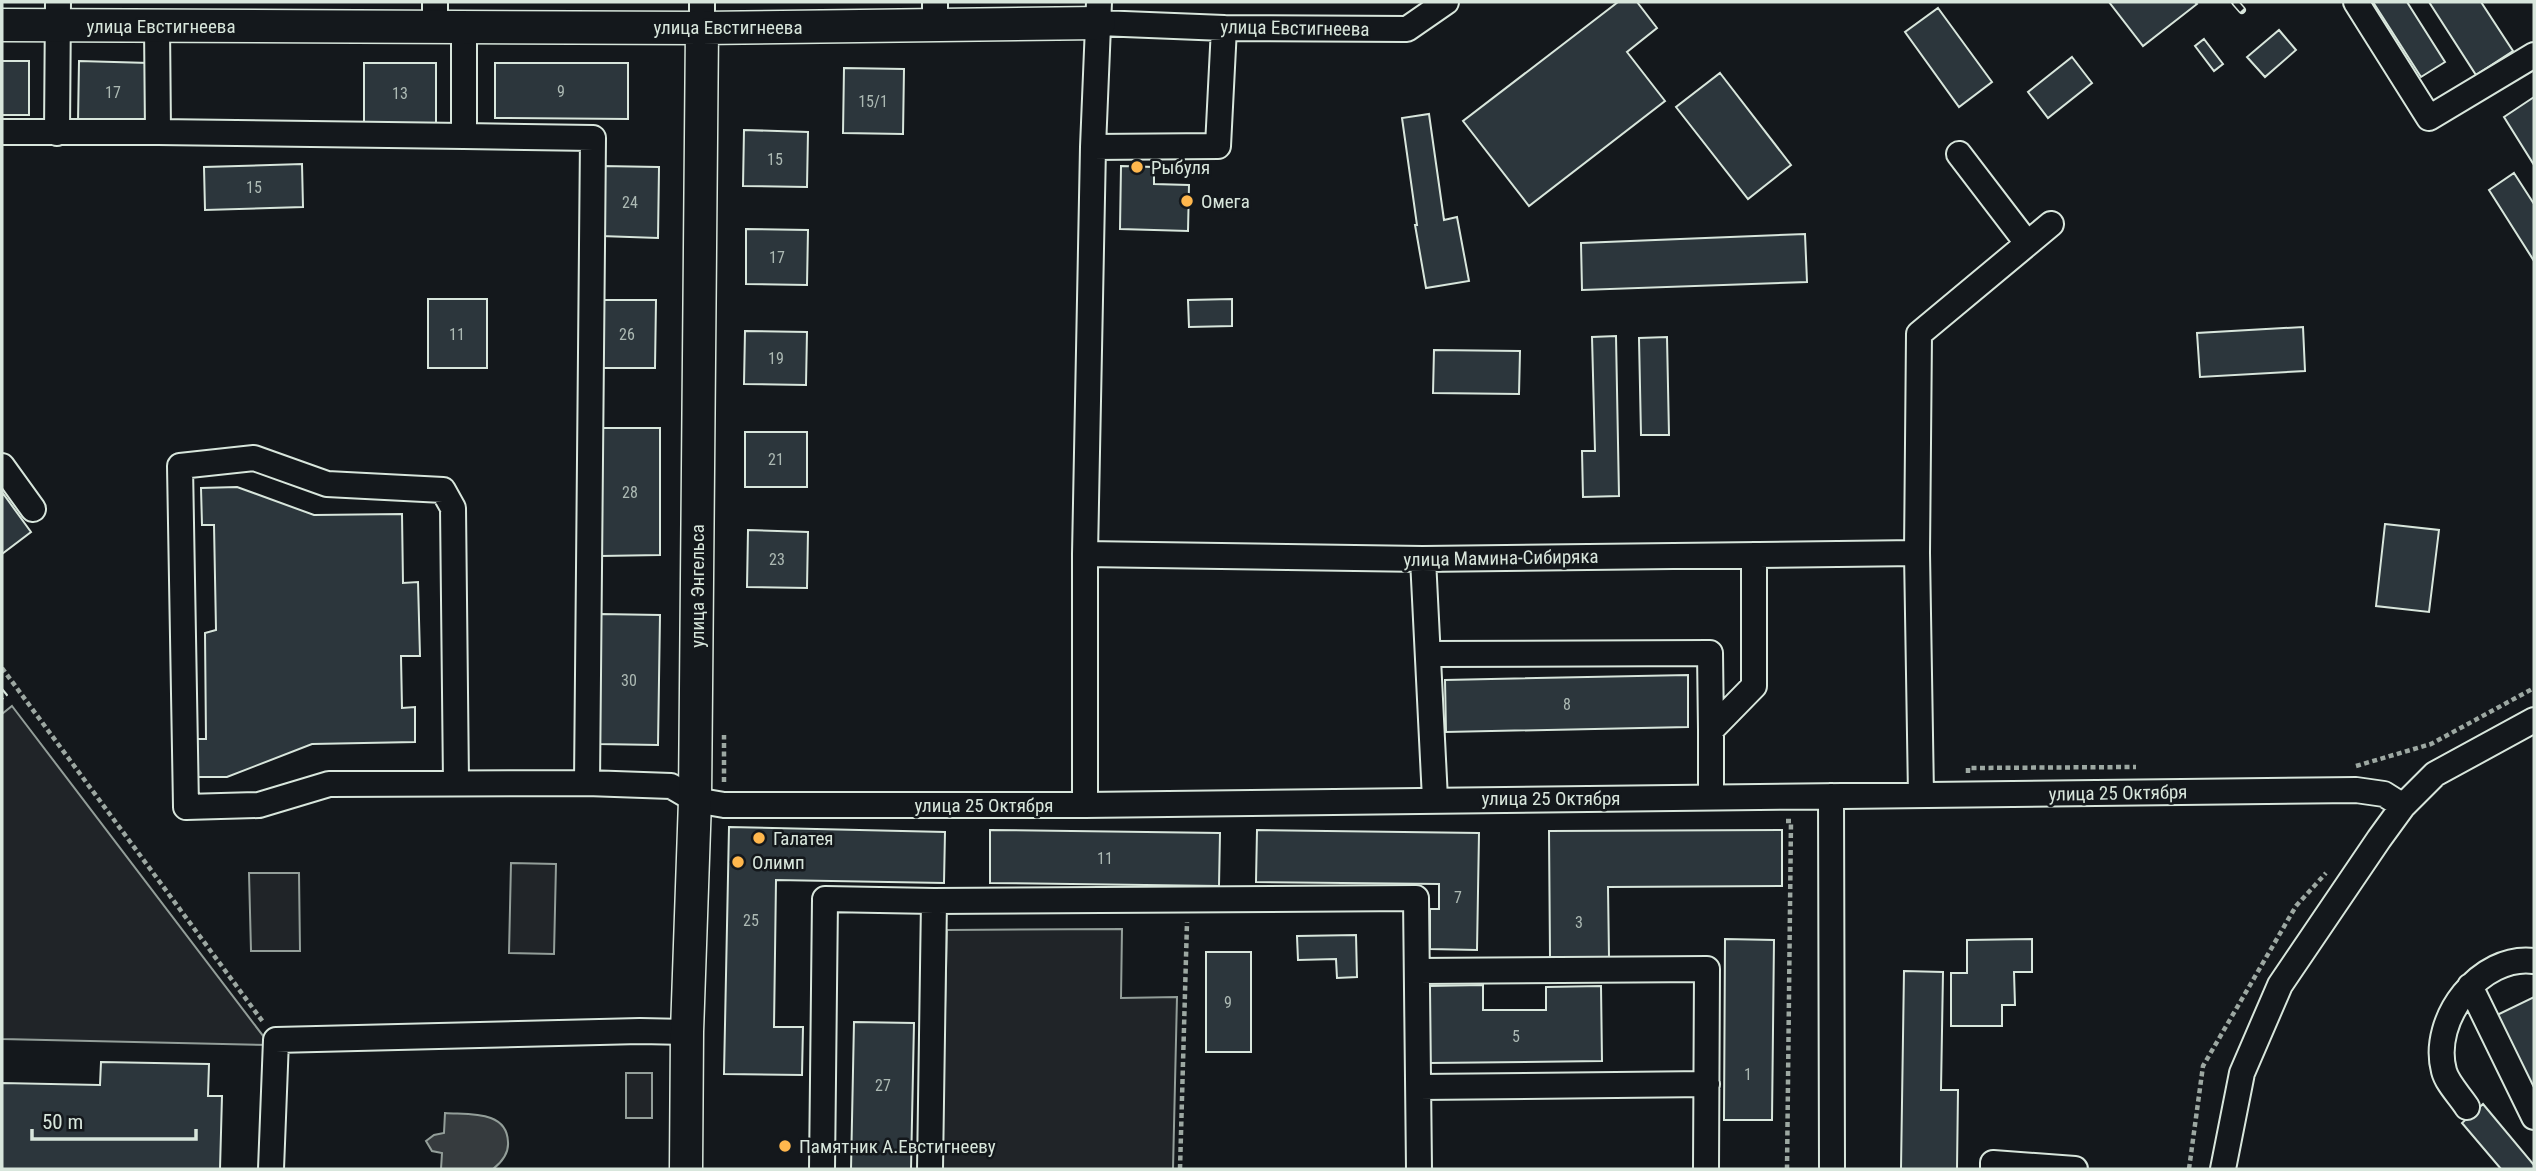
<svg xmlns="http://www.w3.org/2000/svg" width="2536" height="1171" viewBox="0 0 2536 1171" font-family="'Roboto Condensed',sans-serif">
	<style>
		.green { fill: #202428; stroke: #939e99; stroke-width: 2 }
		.water { fill: #363b3e; stroke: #939e99; stroke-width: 2 }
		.building { fill: #2c363c; stroke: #d8e6dc; stroke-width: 2 }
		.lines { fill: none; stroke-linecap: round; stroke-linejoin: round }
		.minor-casing { stroke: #d8e6dc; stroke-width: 28 }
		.major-casing { stroke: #d8e6dc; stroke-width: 35 }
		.path { stroke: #9da8a2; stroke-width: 4.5; stroke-dasharray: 5 3.5; stroke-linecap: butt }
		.minor { stroke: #14181c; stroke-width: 24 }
		.major { stroke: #14181c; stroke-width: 32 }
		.rail-casing { stroke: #d8e6dc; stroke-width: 8 }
		.rail { stroke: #14181c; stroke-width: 5; stroke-dasharray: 16; stroke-linecap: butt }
		.fence { stroke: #d8e6dc; stroke-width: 2; stroke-dasharray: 9 3.5; stroke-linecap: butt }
		.poi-dot { fill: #ffb74d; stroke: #14181c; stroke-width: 2.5 }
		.labels { text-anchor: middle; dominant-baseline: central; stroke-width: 5; stroke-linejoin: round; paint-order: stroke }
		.number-label { font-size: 16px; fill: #adbab4 }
		.street-label { font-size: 19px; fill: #d8e6dc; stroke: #14181c }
		.poi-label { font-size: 19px; fill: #d8e6dc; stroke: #14181c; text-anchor: start }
	</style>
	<rect width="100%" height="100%" fill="#14181c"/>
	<path class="green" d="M12,706L270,1045L2,1039V714Z
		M511,863L556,864L554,954L509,953Z
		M249,873H299L300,951H251Z
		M1122,929L1121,998L1177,997L1173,1169H941L947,930Z
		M626,1073H652V1118H626Z"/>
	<path class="water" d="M445,1113C468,1115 507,1110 508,1142C509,1154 502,1162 493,1169H441L442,1153L432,1151L426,1141L434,1135L444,1133Z"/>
	<path class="building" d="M1618,2H1637L1657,28L1627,52L1665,101L1529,206L1463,121Z
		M2109,2H2195L2197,4L2143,46Z
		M2373,2H2407L2445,62L2421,77Z
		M2429,2H2481L2513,51L2476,75Z
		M1938,8L1992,82L1959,107L1905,32Z
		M2279,30L2296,50L2265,77L2247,57Z
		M2204,39L2223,64L2214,71L2195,46Z
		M2072,57L2092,83L2048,118L2028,92Z
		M2,61H29V115H2Z
		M79,61L149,63L147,124L78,122Z
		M364,63H436V123L364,124Z
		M495,63H628V119L495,118Z
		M844,68L904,69L903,134L843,133Z
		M1720,73L1791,165L1748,199L1676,107Z
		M2534,97V165L2504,117Z
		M1429,114L1444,220L1457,217L1469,281L1426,288L1415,225H1417L1402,118Z
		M744,130L808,132L807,187L743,186Z
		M302,164L303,207L205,210L204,167Z
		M602,166L659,167L658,238L601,236Z
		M1121,166L1154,167V184L1189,185L1188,231L1120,229Z
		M2514,173L2534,204V261L2489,190Z
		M746,229L808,230L807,285L746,284Z
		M1805,234L1807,282L1582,290L1581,243Z
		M428,299H487V368H428Z
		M1232,299V326L1189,327L1188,300Z
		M599,300H656L655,368H599Z
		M2303,327L2305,371L2200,377L2197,333Z
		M745,331L807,332L806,385L744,384Z
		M1616,336L1619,496L1583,497L1582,451H1595L1592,337Z
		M1667,337L1669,435H1641L1639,338Z
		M1434,350L1520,351L1519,394L1433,393Z
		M601,428H660V555L601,556Z
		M745,432H807V487H745Z
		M237,487L314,515L402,514L403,583L418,582L420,656H401L402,708L415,707V742L312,744L227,777H197V739H206L205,633L216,630L214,525H202L201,488Z
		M2,492L31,532L2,554Z
		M2385,524L2439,530L2429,612L2376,606Z
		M748,530L808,532L807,588L747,587Z
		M600,614L660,615L658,745L598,744Z
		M1688,675V727L1446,732L1445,680Z
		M729,827L945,832L944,883L776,880L774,1027H803L802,1075L724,1074Z
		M990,830L1220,833L1219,886L990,883Z
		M1257,830L1479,833L1477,950L1430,949V909H1439V884L1256,882Z
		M1782,830V886L1608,887L1609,957H1550L1549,831Z
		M1356,935L1357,977L1337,978L1336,959L1298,960L1297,936Z
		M1725,939L1774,940L1772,1120H1724Z
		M2032,939V972H2014L2015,1005H2002V1026H1951V973H1967V940Z
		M1206,952H1251V1052H1206Z
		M1904,971L1943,972L1941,1090H1958L1957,1169H1901Z
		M1483,985V1010H1546V987L1601,986L1602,1061L1430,1063L1429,986Z
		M2534,997V1091L2497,1015Z
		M854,1022L914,1023L911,1169H851Z
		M101,1062L209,1064L208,1096H222L220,1169H2V1083L100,1085Z
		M2483,1104L2534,1165V1169H2501L2462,1123Z"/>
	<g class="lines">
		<defs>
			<path id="minor" d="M935,2V25
				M2356,2L2429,118L2534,55
				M1099,23L1224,28L1407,29L1446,2
				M435,27V2
				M702,28V2
				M2,132H158L157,26
				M158,132L464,136V27
				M57,133L58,2
				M464,136L593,138L587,783L671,786L695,800L724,805H1085L2356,790L2384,794L2403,806
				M1093,147L1218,146L1224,28
				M1959,154L2027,243
				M2,466L33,509
				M1085,554L1423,559L1917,553
				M1423,559L1435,799
				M1428,654L1710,653L1711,730
				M456,783L453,508L443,490L327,484L254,458L180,466L186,807L259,805L329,784L587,783
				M1921,795L1917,553L1919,334L2051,224
				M1831,796L1832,1169
				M1711,797V730L1754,686V555
				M1085,805V554L1093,147L1099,2
				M1418,971L1707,969L1706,1169
				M2470,986L2534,1117
				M1419,1087L1707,1084
				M2467,1107C2460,1096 2447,1083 2444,1071C2430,1019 2481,954 2534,961
				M271,1169L276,1040L640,1031L687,1032
				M822,1169L825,899L934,901L1416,898L1419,1169
				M930,1169L934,901
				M1993,1169V1163L2075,1169
				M2223,1169L2242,1073L2280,985L2379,839L2403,806L2435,774L2534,720"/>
			<path id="major" d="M2,25L702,28L1099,23
				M686,1169L687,1032L695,800L702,28"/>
		</defs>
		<use href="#minor" class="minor-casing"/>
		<use href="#major" class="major-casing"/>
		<path class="path" d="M2,668L263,1022
			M2356,766L2431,744L2534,688
			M1968,773V768L2136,767
			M724,782V735
			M1786,821H1791L1787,1169
			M1180,1169L1187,922
			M2189,1169L2203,1066L2296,906L2326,873"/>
		<use href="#minor" class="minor"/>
		<use href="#major" class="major"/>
		<defs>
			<path id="rail" d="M2235,2L2242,10"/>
		</defs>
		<use href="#rail" class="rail-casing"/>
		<use href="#rail" class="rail"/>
		<path class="fence" d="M2,689L7,695L2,699"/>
	</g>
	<g class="poi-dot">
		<circle cx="1137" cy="167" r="7"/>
		<circle cx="1187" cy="201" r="7"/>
		<circle cx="759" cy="838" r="7"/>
		<circle cx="738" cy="862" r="7"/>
		<circle cx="785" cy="1146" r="7"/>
	</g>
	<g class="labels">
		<g class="number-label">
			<text x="561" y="91">9</text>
			<text x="113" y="92">17</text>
			<text x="400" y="93">13</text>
			<text x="873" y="101">15/1</text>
			<text x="775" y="159">15</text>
			<text x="254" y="187">15</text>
			<text x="630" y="202">24</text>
			<text x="777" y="257">17</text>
			<text x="457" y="334">11</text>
			<text x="627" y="334">26</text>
			<text x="776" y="358">19</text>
			<text x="776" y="459">21</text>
			<text x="630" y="492">28</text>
			<text x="777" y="559">23</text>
			<text x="629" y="680">30</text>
			<text x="1567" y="704">8</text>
			<text x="1105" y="858">11</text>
			<text x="1458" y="897">7</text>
			<text x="751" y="920">25</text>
			<text x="1579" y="922">3</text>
			<text x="1228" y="1002">9</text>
			<text x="1516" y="1036">5</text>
			<text x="1748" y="1074">1</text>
			<text x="883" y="1085">27</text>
		</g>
		<g class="street-label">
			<text x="161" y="26">улица Евстигнеева</text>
			<text x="728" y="27">улица Евстигнеева</text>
			<text transform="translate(1295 28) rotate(1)">улица Евстигнеева</text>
			<text transform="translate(1501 558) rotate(-1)">улица Мамина-Сибиряка</text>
			<text transform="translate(697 586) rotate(-90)">улица Энгельса</text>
			<text transform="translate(2118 793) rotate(-1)">улица 25 Октября</text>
			<text x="1551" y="798">улица 25 Октября</text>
			<text x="984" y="805">улица 25 Октября</text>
		</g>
		<g class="poi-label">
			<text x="1151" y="167">Рыбуля</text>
			<text x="1201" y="201">Омега</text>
			<text x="773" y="838">Галатея</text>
			<text x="752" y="862">Олимп</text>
			<text x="799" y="1146">Памятник А.Евстигнееву</text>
		</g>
	</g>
	<rect width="2536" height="1171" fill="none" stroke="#d8e6dc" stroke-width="7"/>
	<path d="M32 1129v10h164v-10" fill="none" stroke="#d8e6dc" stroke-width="3.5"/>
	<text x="42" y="1129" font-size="21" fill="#d8e6dc" stroke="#14181c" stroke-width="5" paint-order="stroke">50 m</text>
</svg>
